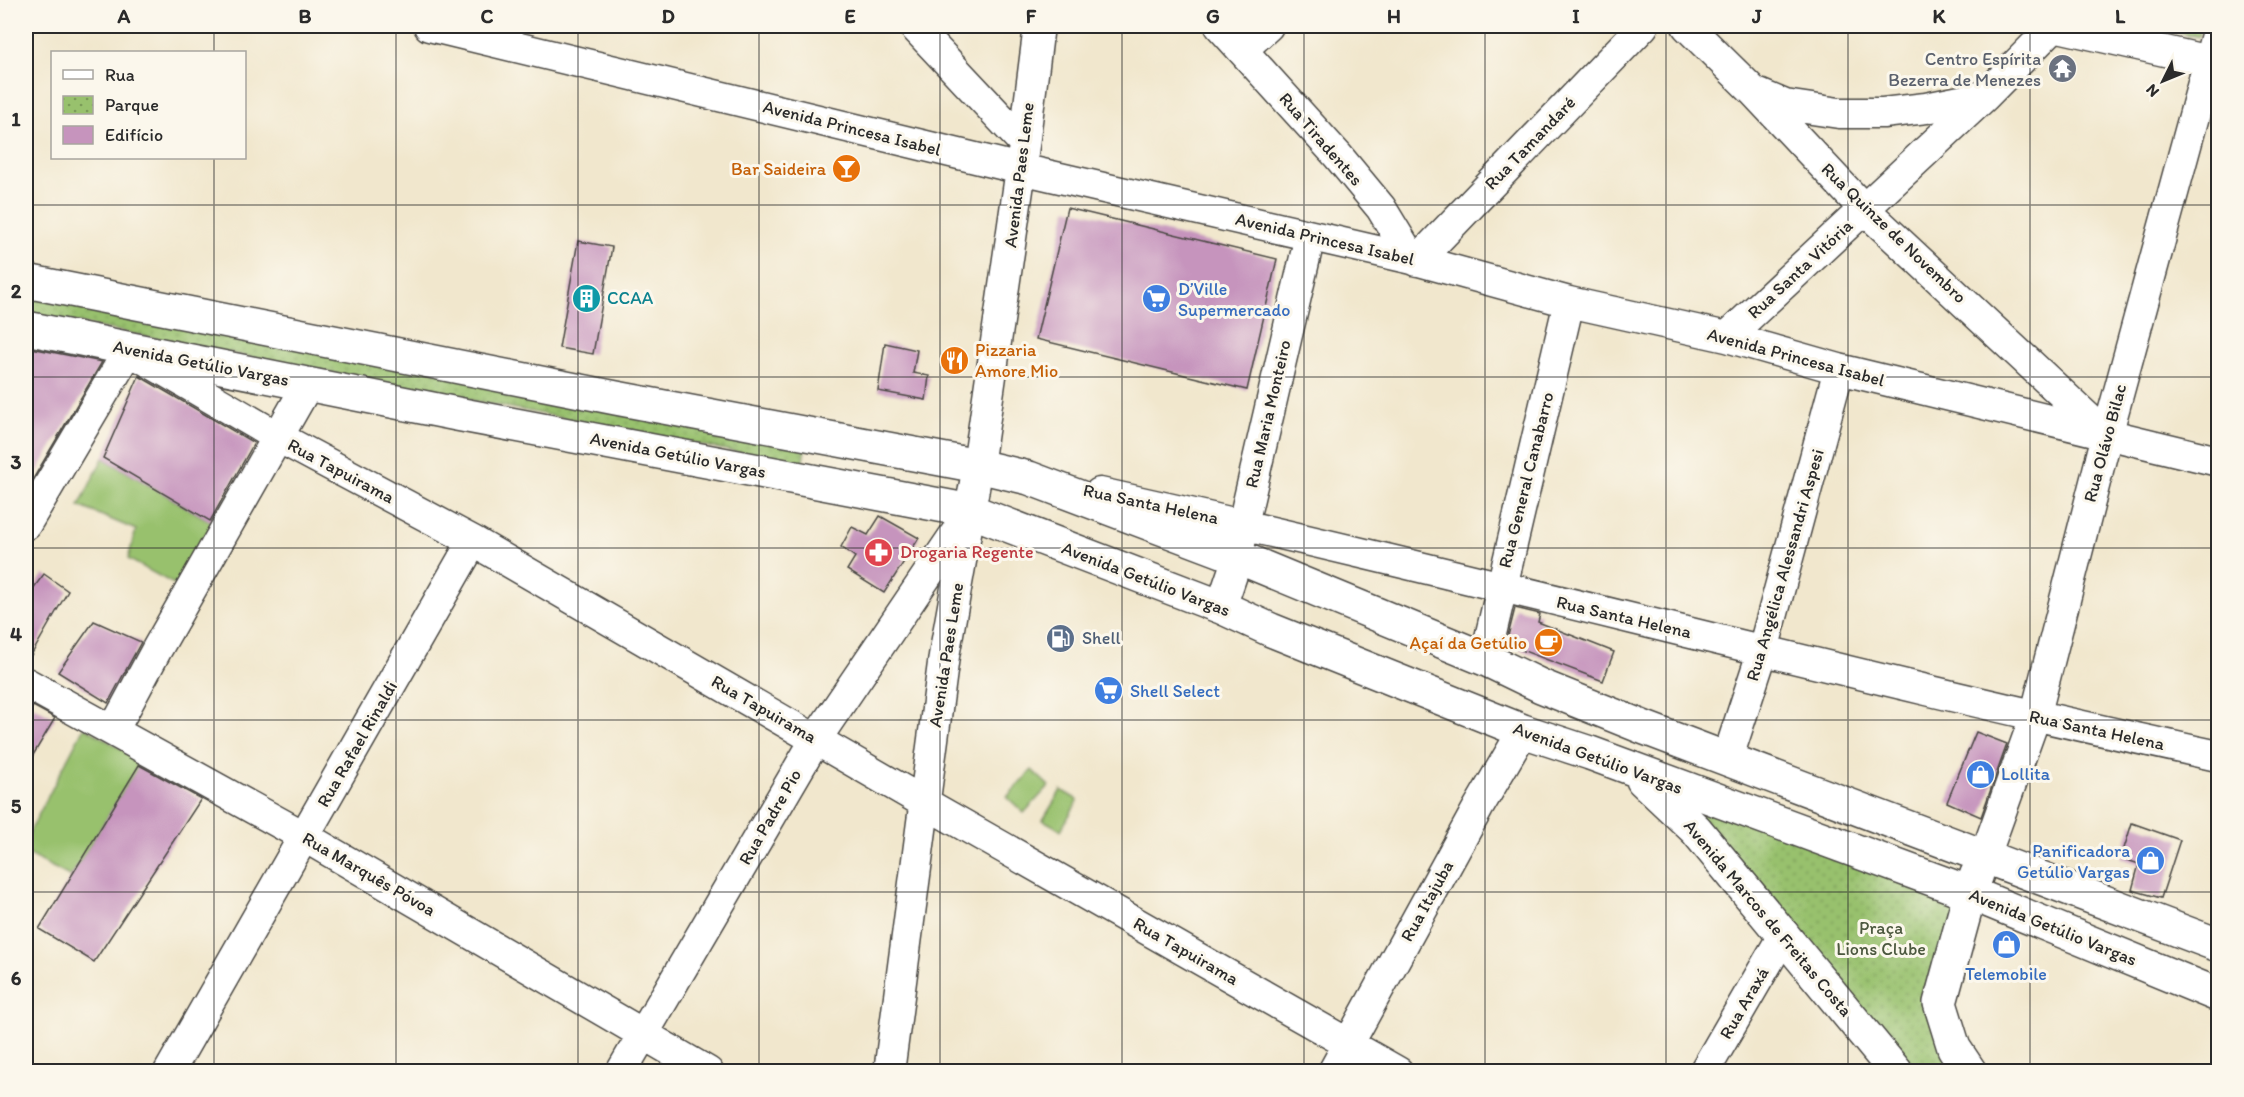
<svg xmlns="http://www.w3.org/2000/svg" width="2244" height="1097" viewBox="0 0 2244 1097" font-family="Itim,sans-serif">
	<style>
		.grass { fill: #98c16d; stroke: #62764c; stroke-width: 1.5 }
		.park { fill: url(#park-dots); stroke: #62764c; stroke-width: 1.5 }
		.building { fill: #c694bd }
		.lines { fill: none; stroke-linecap: round; stroke-linejoin: round }
		.minor-casing { stroke: #494743; stroke-width: 33 }
		.major-casing { stroke: #494743; stroke-width: 36 }
		.minor { stroke: #fff; stroke-width: 30 }
		.major { stroke: #fff; stroke-width: 33 }
		.grid { fill: none; stroke: #2b2b2b; stroke-width: 1.5; stroke-opacity: 0.55 }
		.labels { text-anchor: middle; dominant-baseline: central; stroke-width: 6; stroke-linejoin: round; paint-order: stroke }
		.worship-label { font-size: 18px; fill: #5b616d; stroke: #fbf7ec; text-anchor: end }
		.street-label { font-size: 18px; fill: #2b2b2b; stroke: #fbf7ec }
		.food-label { font-size: 18px; fill: #c56008; stroke: #fbf7ec; text-anchor: end }
		.shop-label { font-size: 18px; fill: #366cbe; stroke: #fbf7ec; text-anchor: start }
		.culture-label { font-size: 18px; fill: #0d838f; stroke: #fbf7ec; text-anchor: start }
		.health-label { font-size: 18px; fill: #be3a42; stroke: #fbf7ec; text-anchor: start }
		.service-label { font-size: 18px; fill: #4e5e75; stroke: #fbf7ec; text-anchor: start }
		.park-label { font-size: 18px; fill: #4c583f; stroke: #fbf7ec }
		.neatline { fill: none; stroke: #2b2b2b; stroke-width: 2 }
		.grid-label { font-size: 20px; text-anchor: middle; font-weight: bold; fill: #2b2b2b }
	</style>
	<defs>
		<pattern id="park-dots" width="8" height="8" patternUnits="userSpaceOnUse" patternTransform="scale(1.5)"><rect width="8" height="8" fill="#98c16d"/><path d="M2 2h.1M6 6h.1" fill="none" stroke="#7c9d5a" stroke-width="1.8" stroke-linecap="round"/></pattern>
	</defs>
	<rect width="100%" height="100%" fill="#fbf7ec"/>
	<filter id="ink" filterUnits="userSpaceOnUse"><feTurbulence type="fractalNoise" baseFrequency=".0167" numOctaves="2"/><feDisplacementMap in="SourceGraphic" scale="12" xChannelSelector="R" yChannelSelector="G"/><feConvolveMatrix kernelMatrix="1 2 1 2 8 2 1 2 1" color-interpolation-filters="sRGB"/></filter>
	<filter id="wash" filterUnits="userSpaceOnUse"><feTurbulence type="fractalNoise" baseFrequency=".008" numOctaves="4" result="noise"/><feDisplacementMap in="SourceGraphic" scale="24" xChannelSelector="R" yChannelSelector="G"/><feGaussianBlur stdDeviation="1.35" result="paint"/><feColorMatrix in="noise" values="0 0 0 0 0 0 0 0 0 0 0 0 0 0 0 0 0 1.4 0 .05"/><feComposite in="paint" operator="in"/></filter>
	<g filter="url(#wash)">
		<rect width="100%" height="100%" fill="#f1e7cd"/>
		<path class="grass" d="M103,458L215,524L181,588L128,559L136,530L79,506Z
			M84,727L142,761L71,877L26,853V839Z
			M1032,770L1049,786L1024,813L1007,797Z
			M1061,790L1078,800L1061,830L1043,820Z"/>
		<path class="park" d="M2151,26H2201L2199,37Z
			M26,290L806,445L802,465L26,313Z
			M1633,771L1970,893L1940,1003L1970,1071H1896Z"/>
		<g id="blocks">
			<path class="building" d="M1067,208L1277,259L1247,390L1036,339Z
				M578,241L612,247L593,354L559,348Z
				M885,343L917,350L913,373L929,376L926,400L878,391Z
				M26,347L102,362L26,491Z
				M139,376L254,443L210,521L103,458Z
				M880,516L919,538L884,593L847,570L855,557L841,547L852,527L868,535Z
				M44,574L68,591L26,664V598Z
				M1515,608L1540,614L1538,622L1614,652L1603,681L1506,644Z
				M94,621L141,642L108,703L58,672Z
				M33,706L55,718L26,767V717Z
				M1976,732L2007,744L1981,817L1947,802Z
				M139,765L201,799L94,962L39,929Z
				M2132,823L2180,840L2161,898L2132,890L2139,864L2121,858Z"/>
		</g>
	</g>
	<g filter="url(#ink)">
		<use href="#blocks" fill-opacity="0" stroke="#494743" stroke-width="1.5"/>
		<g class="lines">
			<defs>
				<path id="minor" d="M429,26L1021,169L1412,259L1569,302L1727,337L1839,369L2218,461
					M914,26L1023,142
					M1220,26L1338,156L1381,208L1412,259
					M1687,26L1753,91L1864,209L2104,433
					M2054,26L2218,63
					M1242,50L1268,26
					M1759,94L1785,105L1839,113H1883L1926,108L1985,96
					M1417,261L1643,26
					M1727,337L1985,96L2054,26
					M1100,493C1474,575 1844,676 2218,756
					M26,524L129,350L278,437L473,541L925,803L1398,1072
					M1221,607L1238,557L1243,524L1310,236
					M1485,659L1569,302
					M26,683L305,837L708,1072
					M113,731L157,649L308,384
					M1727,760L1763,650L1839,369
					M1985,856L2035,717L2107,435L2218,28
					M169,1072L473,541
					M621,1072L816,739L964,521
					M889,1072L944,656L978,466L1021,169L1039,26
					M1333,1072L1478,808L1523,731
					M1704,1072L1784,934"/>
				<path id="major" d="M26,281L616,398L978,466L1029,478L1238,557L1485,659L1541,686L1645,728L2218,945
					M26,328L457,414L971,511L1221,607L1271,630L1523,731L1590,753L1970,893L2218,995
					M1643,780L1696,830L1896,1072
					M1970,1072L1954,1048L1940,1003L1970,893L1977,874"/>
			</defs>
			<use href="#minor" class="minor-casing"/>
			<use href="#major" class="major-casing"/>
			<use href="#minor" class="minor"/>
			<use href="#major" class="major"/>
		</g>
	</g>
	<path class="grid" d="M214,26V52M396,26V1072M578,26V1072M759,26V1072M940,26V1072M1122,26V1072M1304,26V1072M1485,26V1072M1666,26V1072M1848,26V1072M2030,26V1072M214,158V1072M26,205H2218M26,377H2218M26,548H2218M26,720H2218M26,892H2218"/>
	<defs>
		<symbol id="temple-disc" viewBox="-11 -11 22 22"><circle r="9.5" fill="#6b7280" stroke="#fbf7ec"/><path d="M0-6L5-2H3V0L6.5 2.5H4V6H1.5V3h-3V6H-4V2.5H-6.5L-3 0V-2H-5Z" fill="#fff"/></symbol>
		<symbol id="bar-disc" viewBox="-11 -11 22 22"><circle r="9.5" fill="#e8710a" stroke="#fbf7ec"/><path d="M-6-5H6L.8 .8V4.5H3.5V6h-7V4.5H-.8V.8Z" fill="#fff"/></symbol>
		<symbol id="building-disc" viewBox="-11 -11 22 22"><circle r="9.5" fill="#0f9aa8" stroke="#fbf7ec"/><path d="M-4-6H4V6H1V3H-1V6H-4ZM-2.5-4.3h1.7v1.8h-1.7ZM.8-4.3h1.7v1.8H.8ZM-2.5-1h1.7V.8h-1.7ZM.8-1h1.7V.8H.8Z" fill="#fff"/></symbol>
		<symbol id="supermarket-disc" viewBox="-11 -11 22 22"><circle r="9.5" fill="#3f7fe0" stroke="#fbf7ec"/><path d="M-6-5.5h2.5l.6 2H6L4.5 2H-2.5L-4.4-4H-6ZM-1.5 3.2a1.3 1.3 0 1 0 .1 0ZM3 3.2a1.3 1.3 0 1 0 .1 0Z" fill="#fff"/></symbol>
		<symbol id="restaurant-disc" viewBox="-11 -11 22 22"><circle r="9.5" fill="#e8710a" stroke="#fbf7ec"/><path d="M-5-6h1v4h1v-4h1v4h1v-4h1v5L-1.5 .5V6h-2V.5L-5-1ZM5-6V6H3V1.5H1.5Q1.5-4 5-6Z" fill="#fff"/></symbol>
		<symbol id="pharmacy-disc" viewBox="-11 -11 22 22"><circle r="9.5" fill="#e0444e" stroke="#fbf7ec"/><path d="M-2-6h4v4h4v4h-4v4h-4v-4h-4v-4h4Z" fill="#fff"/></symbol>
		<symbol id="fuel-disc" viewBox="-11 -11 22 22"><circle r="9.5" fill="#5c6f8a" stroke="#fbf7ec"/><path d="M-5.5-6h7V0h2V4h1.3V-2.5L3-4.5l.8-.8L6-3V5H2.5V1h-1V6h-7ZM-4.2-4.7v3.2H.2V-4.7Z" fill="#fff"/></symbol>
		<symbol id="cafe-disc" viewBox="-11 -11 22 22"><circle r="9.5" fill="#e8710a" stroke="#fbf7ec"/><path d="M-5.5-4.5H6V0H3Q3 3.5 0 3.5H-2.5Q-5.5 3.5-5.5 0ZM3-3.2v2h1.7v-2ZM-6 4.5H4V6H-6Z" fill="#fff"/></symbol>
		<symbol id="shop-disc" viewBox="-11 -11 22 22"><circle r="9.5" fill="#3f7fe0" stroke="#fbf7ec"/><path d="M-5-2.5h2.3a2.7 3.5 0 0 1 5.4 0H5L5.5 6h-11ZM-1.5-2.5h3a1.5 2.3 0 0 0-3 0Z" fill="#fff"/></symbol>
	</defs>
	<g fill-rule="evenodd">
		<use href="#temple-disc" x="2046" y="52" width="33" height="33"/>
		<use href="#bar-disc" x="830" y="152" width="33" height="33"/>
		<use href="#building-disc" x="570" y="282" width="33" height="33"/>
		<use href="#supermarket-disc" x="1140" y="282" width="33" height="33"/>
		<use href="#restaurant-disc" x="938" y="344" width="33" height="33"/>
		<use href="#pharmacy-disc" x="862" y="536" width="33" height="33"/>
		<use href="#fuel-disc" x="1044" y="622" width="33" height="33"/>
		<use href="#cafe-disc" x="1532" y="626" width="33" height="33"/>
		<use href="#supermarket-disc" x="1092" y="674" width="33" height="33"/>
		<use href="#shop-disc" x="1964" y="758" width="33" height="33"/>
		<use href="#shop-disc" x="2134" y="844" width="33" height="33"/>
		<use href="#shop-disc" x="1990" y="928" width="33" height="33"/>
	</g>
	<g class="labels">
		<g class="worship-label">
			<text x="2041" y="59">Centro Espírita<tspan x="2041" dy="21">Bezerra de Menezes</tspan></text>
		</g>
		<g class="street-label">
			<text transform="translate(852 128) rotate(14)">Avenida Princesa Isabel</text>
			<text transform="translate(1321 139) rotate(49)">Rua Tiradentes</text>
			<text transform="translate(1530 143) rotate(-46)">Rua Tamandaré</text>
			<text transform="translate(1019 175) rotate(-83)">Avenida Paes Leme</text>
			<text transform="translate(1894 233) rotate(44)">Rua Quinze de Novembro</text>
			<text transform="translate(1325 239) rotate(13)">Avenida Princesa Isabel</text>
			<text transform="translate(1800 269) rotate(-43)">Rua Santa Vitória</text>
			<text transform="translate(1796 357) rotate(15)">Avenida Princesa Isabel</text>
			<text transform="translate(201 363) rotate(11)">Avenida Getúlio Vargas</text>
			<text transform="translate(1268 414) rotate(-77)">Rua Maria Monteiro</text>
			<text transform="translate(2105 443) rotate(-75)">Rua Olávo Bilac</text>
			<text transform="translate(678 455) rotate(11)">Avenida Getúlio Vargas</text>
			<text transform="translate(341 471) rotate(28)">Rua Tapuirama</text>
			<text transform="translate(1526 480) rotate(-76)">Rua General Canabarro</text>
			<text transform="translate(1151 504) rotate(12)">Rua Santa Helena</text>
			<text transform="translate(1785 565) rotate(-74)">Rua Angélica Alessandri Aspesi</text>
			<text transform="translate(1146 579) rotate(21)">Avenida Getúlio Vargas</text>
			<text transform="translate(1624 617) rotate(13)">Rua Santa Helena</text>
			<text transform="translate(946 655) rotate(-81)">Avenida Paes Leme</text>
			<text transform="translate(764 709) rotate(30)">Rua Tapuirama</text>
			<text transform="translate(2097 730) rotate(12)">Rua Santa Helena</text>
			<text transform="translate(357 744) rotate(-60)">Rua Rafael Rinaldi</text>
			<text transform="translate(1598 758) rotate(20)">Avenida Getúlio Vargas</text>
			<text transform="translate(770 817) rotate(-60)">Rua Padre Pio</text>
			<text transform="translate(369 874) rotate(30)">Rua Marquês Póvoa</text>
			<text transform="translate(1427 901) rotate(-61)">Rua Itajuba</text>
			<text transform="translate(1768 918) rotate(50)">Avenida Marcos de Freitas Costa</text>
			<text transform="translate(2053 927) rotate(22)">Avenida Getúlio Vargas</text>
			<text transform="translate(1186 951) rotate(30)">Rua Tapuirama</text>
			<text transform="translate(1744 1003) rotate(-60)">Rua Araxá</text>
		</g>
		<g class="food-label">
			<text x="826" y="169">Bar Saideira</text>
			<text x="975" y="350" text-anchor="start">Pizzaria<tspan x="975" dy="21">Amore Mio</tspan></text>
			<text x="1527" y="643">Açaí da Getúlio</text>
		</g>
		<g class="shop-label">
			<text x="1178" y="289">D’Ville<tspan x="1178" dy="21">Supermercado</tspan></text>
			<text x="1130" y="691">Shell Select</text>
			<text x="2001" y="774">Lollita</text>
			<text x="2130" y="851" text-anchor="end">Panificadora<tspan x="2130" dy="21">Getúlio Vargas</tspan></text>
			<text x="2006" y="974" text-anchor="middle">Telemobile</text>
		</g>
		<g class="culture-label">
			<text x="607" y="298">CCAA</text>
		</g>
		<g class="health-label">
			<text x="900" y="552">Drogaria Regente</text>
		</g>
		<g class="service-label">
			<text x="1082" y="638">Shell</text>
		</g>
		<g class="park-label">
			<text x="1881" y="928">Praça<tspan x="1881" dy="21">Lions Clube</tspan></text>
		</g>
	</g>
	<rect width="2244" height="1097" fill="none" stroke="#fbf7ec" stroke-width="66"/>
	<rect x="51" y="51" width="195" height="108" fill="#fbf7ec" stroke="#a8a59f" stroke-width="1.5"/>
	<rect x="63" y="70" width="30" height="9" fill="#ffffff" stroke="#a8a59f" stroke-width="1.5"/>
	<text x="105" y="81" font-size="18" fill="#2b2b2b">Rua</text>
	<rect x="63" y="96" width="30" height="18" fill="url(#park-dots)" stroke="#a8a59f" stroke-width="1.5"/>
	<text x="105" y="111" font-size="18" fill="#2b2b2b">Parque</text>
	<rect x="63" y="126" width="30" height="18" fill="#c694bd" stroke="#a8a59f" stroke-width="1.5"/>
	<text x="105" y="141" font-size="18" fill="#2b2b2b">Edifício</text>
	<g transform="translate(2163 81) rotate(227)" stroke="#fbf7ec" stroke-width="4.5" paint-order="stroke">
	<path d="M0-4.5L10 22L0 15L-10 22Z" fill="#2b2b2b"/>
	<text y="-9" font-size="16" font-weight="bold" text-anchor="middle" fill="#2b2b2b">N</text>
	</g>
	<rect x="33" y="33" width="2178" height="1031" class="neatline"/>
	<g class="grid-label">
		<text x="124" y="23">A</text>
		<text x="305" y="23">B</text>
		<text x="487" y="23">C</text>
		<text x="668" y="23">D</text>
		<text x="850" y="23">E</text>
		<text x="1031" y="23">F</text>
		<text x="1213" y="23">G</text>
		<text x="1394" y="23">H</text>
		<text x="1576" y="23">I</text>
		<text x="1757" y="23">J</text>
		<text x="1939" y="23">K</text>
		<text x="2120" y="23">L</text>
		<text x="16" y="126">1</text>
		<text x="16" y="298">2</text>
		<text x="16" y="469">3</text>
		<text x="16" y="641">4</text>
		<text x="16" y="813">5</text>
		<text x="16" y="985">6</text>
	</g>
</svg>
